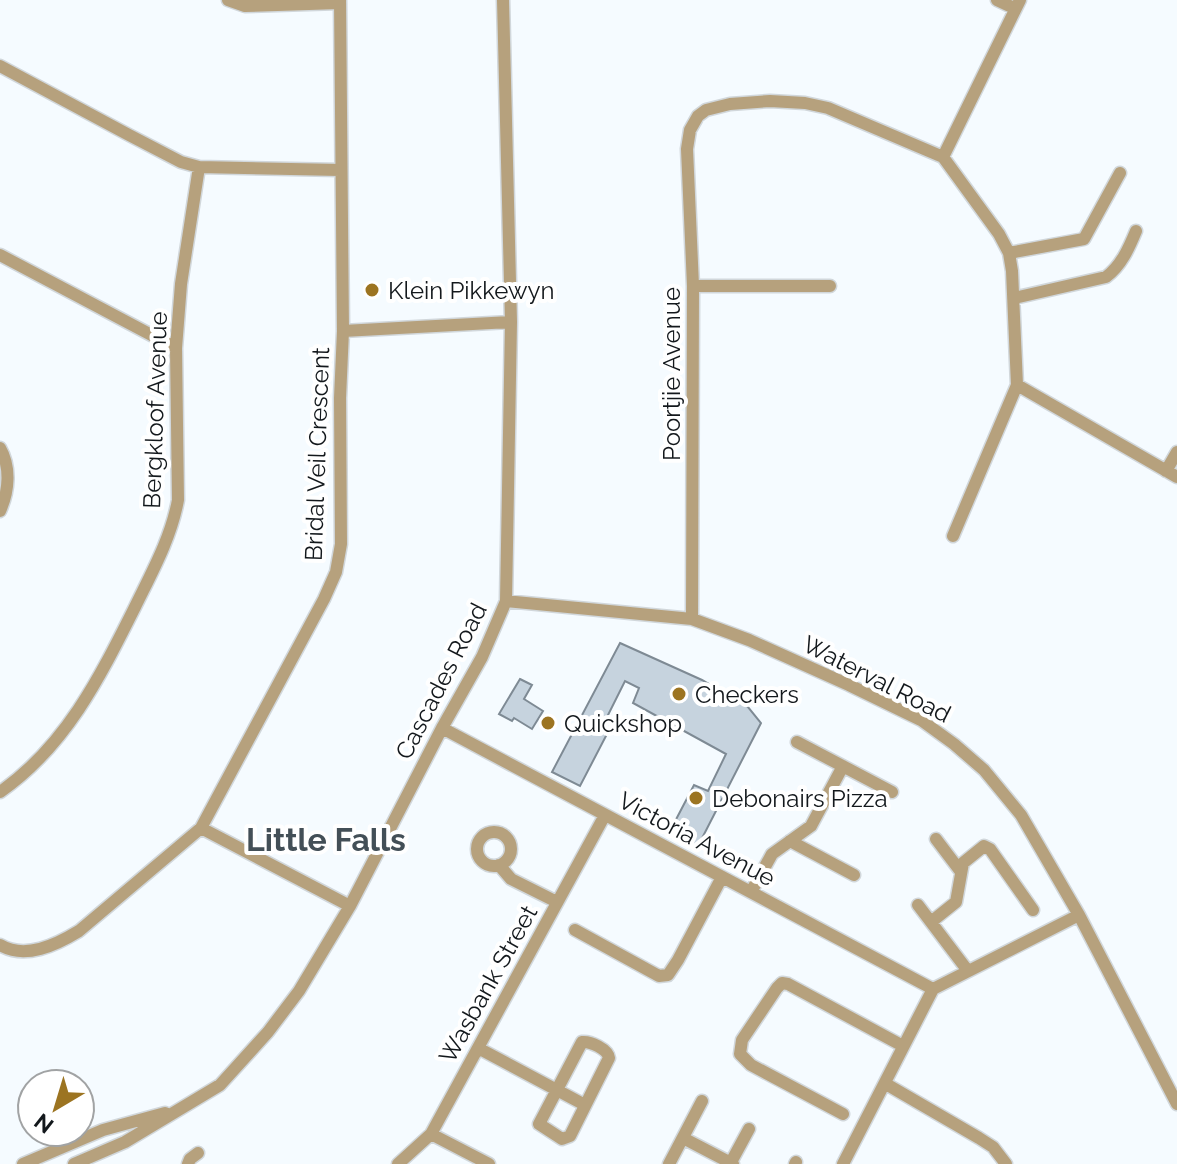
<svg xmlns="http://www.w3.org/2000/svg" width="1177" height="1164" viewBox="0 0 1177 1164" font-family="Raleway,sans-serif">
	<style>
		.building { fill: #c6d3de; stroke: #7e8a94; stroke-width: 2 }
		.lines { fill: none; stroke-linecap: round; stroke-linejoin: round }
		.minor-casing { stroke: #d1d7db; stroke-width: 15 }
		.minor { stroke: #b6a17d; stroke-width: 12 }
		.poi-dot { fill: #9c7421; stroke: #fff; stroke-width: 3 }
		.labels { text-anchor: middle; dominant-baseline: central; stroke-width: 8; stroke-linejoin: round; paint-order: stroke }
		.poi-label { font-size: 24px; fill: #13181c; stroke: #fff; text-anchor: start }
		.street-label { font-size: 24px; fill: #13181c; stroke: #fff }
		.district-label { font-size: 32px; font-weight: bold; fill: #434f57; stroke: #fff }
	</style>
	<rect width="100%" height="100%" fill="#f5fbff"/>
	<path class="building" d="M620,643L702,680L748,707L761,723L697,848L670,831L694,785L708,791L726,754L633,703L639,688L625,681L601,729L607,734L580,786L552,772Z
		M520,679L532,685L524,699L543,711L532,729L514,718L512,721L499,714Z"/>
	<g class="lines">
		<defs>
			<path id="minor" d="M228,0L245,6L340,3
				M997,0L1014,8
				M0,66L129,135L181,162L199,167L340,170
				M943,157L1020,0
				M1009,253L1084,239L1120,173
				M0,255L176,348
				M693,286H830
				M1014,298L1106,277C1121,266 1129,248 1136,231
				M343,331L511,322
				M1017,385L1177,477
				M0,448C11,467 9,491 0,511
				M1166,471L1177,452
				M506,601L692,619L749,640L849,685L921,720L954,744L984,770L1021,815L1079,915L1177,1104
				M692,619L693,286L687,149L690,130L698,116L706,110L730,104L770,101L805,103L828,108L943,157L999,234L1009,253L1012,271L1017,385L953,536
				M442,728L933,989
				M797,742L892,792
				M0,792C66,746 100,677 135,607C152,572 171,538 178,500L176,348L181,284L199,167
				M201,828L350,906
				M477 849a17 17 0 1 1 34 0a17 17 0 1 1-34 0Z
				M936,839L961,872
				M790,841L854,875
				M499,865L511,879L557,902
				M751,892L772,854L811,826L843,766
				M918,905L968,971
				M931,922L956,902L963,863L984,846L990,849L1033,910
				M575,930L659,976L668,975L678,960L722,877
				M0,945C25,960 56,945 79,931L201,828L324,599L336,572L341,544L340,398L343,331L340,0
				M582,1042C590,1041 608,1049 609,1058L570,1136L562,1139L539,1124Z
				M478,1048L585,1105
				M886,1084L979,1138L993,1147L1006,1164
				M843,1114L751,1065L740,1054L742,1040L777,988L782,983L788,984L903,1046
				M431,1134L489,1164
				M683,1138L733,1164
				M23,1164L103,1130L165,1113
				M74,1164L125,1142L220,1085L268,1032L299,991L350,906L442,728L482,657L506,601L511,322L503,0
				M188,1164L190,1159L198,1153
				M398,1164L431,1134L605,815
				M669,1164L702,1101
				M730,1164L749,1129
				M795,1164L796,1162
				M843,1164L933,989L1079,915"/>
		</defs>
		<use href="#minor" class="minor-casing"/>
		<use href="#minor" class="minor"/>
	</g>
	<g class="poi-dot">
		<circle cx="372" cy="290" r="8"/>
		<circle cx="679" cy="694" r="8"/>
		<circle cx="548" cy="723" r="8"/>
		<circle cx="696" cy="798" r="8"/>
	</g>
	<g class="labels">
		<g class="poi-label">
			<text x="388" y="290">Klein Pikkewyn</text>
			<text x="695" y="694">Checkers</text>
			<text x="564" y="723">Quickshop</text>
			<text x="712" y="798">Debonairs Pizza</text>
		</g>
		<g class="street-label">
			<text transform="translate(671 374) rotate(-90)">Poortjie Avenue</text>
			<text transform="translate(155 410) rotate(-88)">Bergkloof Avenue</text>
			<text transform="translate(317 454) rotate(-88)">Bridal Veil Crescent</text>
			<text transform="translate(877 679) rotate(27)">Waterval Road</text>
			<text transform="translate(441 681) rotate(-63)">Cascades Road</text>
			<text transform="translate(697 839) rotate(28)">Victoria Avenue</text>
			<text transform="translate(488 984) rotate(-61)">Wasbank Street</text>
		</g>
		<g class="district-label">
			<text x="326" y="839">Little Falls</text>
		</g>
	</g>
	<g transform="translate(56 1108) rotate(218)"><circle r="38" fill="#ffffff" stroke="#a1a3a4" stroke-width="2"/>
	<path d="M0-6L14 30L0 20L-14 30Z" fill="#9c7421"/>
	<text y="-12" font-size="22" font-weight="bold" text-anchor="middle" fill="#13181c">N</text>
	</g>
</svg>
